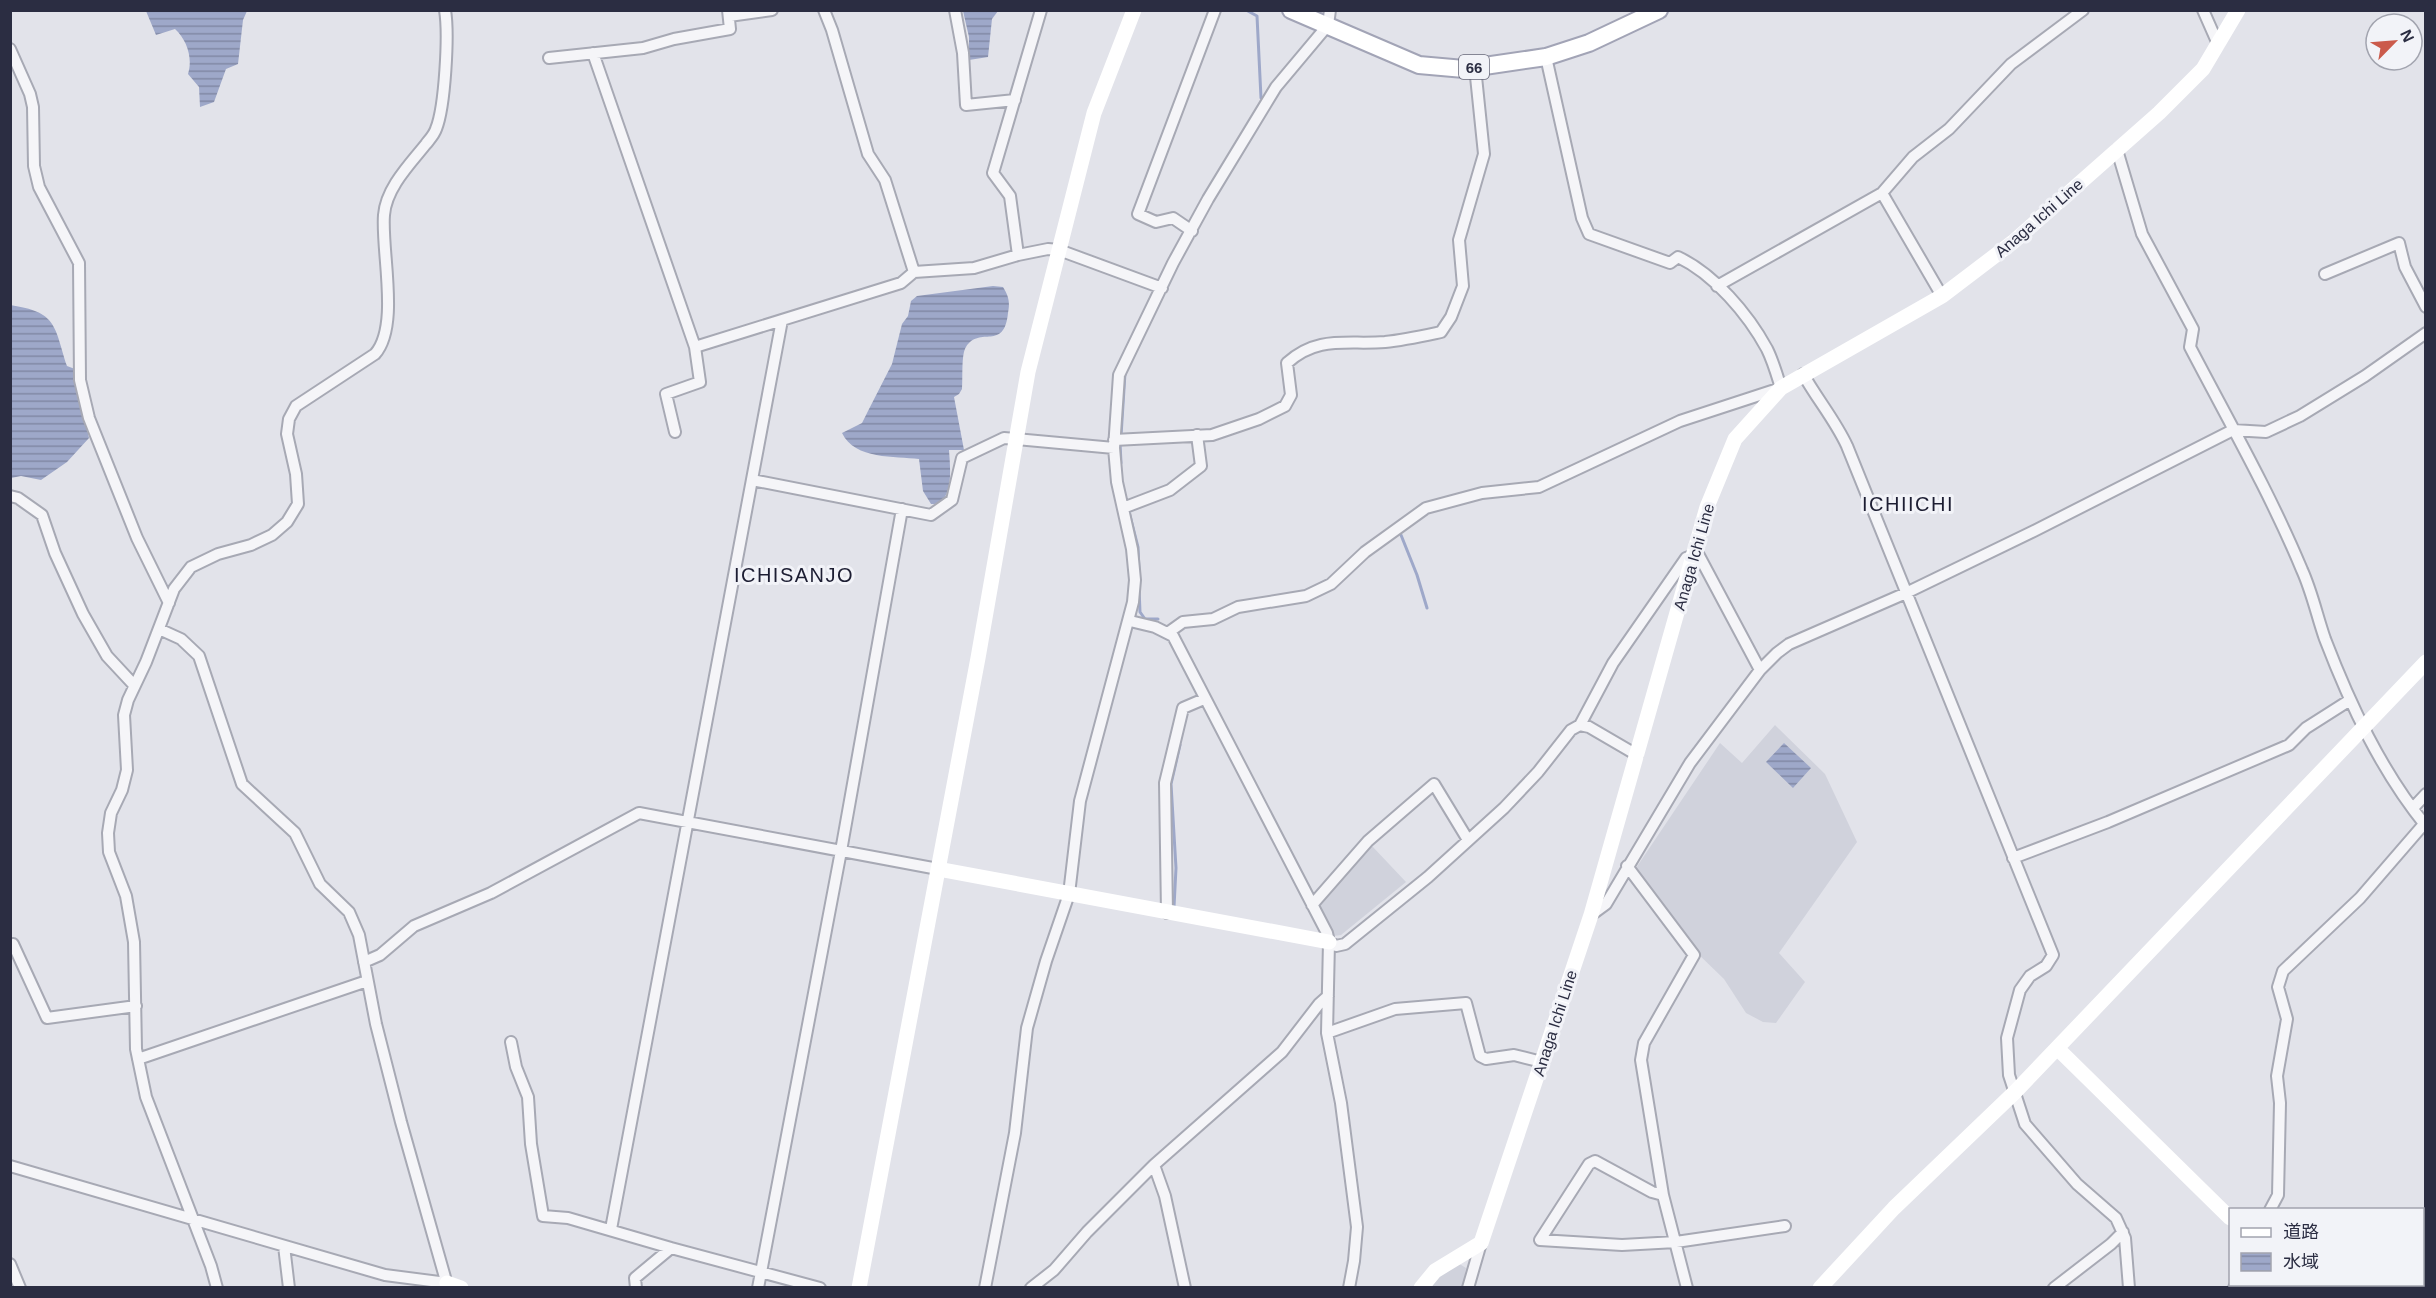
<svg xmlns="http://www.w3.org/2000/svg" width="2436" height="1298" viewBox="0 0 2436 1298" font-family="Helvetica,'Noto Sans JP',sans-serif">
	<style>
		.built { fill: #d0d2dc }
		.water { fill: url(#water-rules) }
		.lines { fill: none; stroke-linecap: round; stroke-linejoin: round }
		.stream { stroke: #9ea8c9; stroke-width: 3 }
		.street-casing { stroke: #a7a9b4; stroke-width: 14 }
		.primary-casing { stroke: #a2a4b6; stroke-width: 20 }
		.street { stroke: #f5f5f8; stroke-width: 10 }
		.secondary { stroke: #fff; stroke-width: 15 }
		.primary { stroke: #fff; stroke-width: 16 }
		.labels { text-anchor: middle; dominant-baseline: central; stroke-width: 6; stroke-linejoin: round; paint-order: stroke }
		.shield { fill: #f2f3f8; stroke: #676879; stroke-width: 1.5 }
		.shield-label { font-size: 15px; font-weight: bold; fill: #2b2d42 }
		.street-label { font-size: 16px; fill: #2b2d42; stroke: #f2f3f8 }
		.quarter-label { font-size: 20px; letter-spacing: 1.5px; fill: #1d1e33; stroke: #f2f3f8 }
	</style>
	<defs>
		<pattern id="water-rules" width="6" height="5" patternUnits="userSpaceOnUse" patternTransform="scale(1.5)"><rect width="6" height="5" fill="#9ea8c9"/><path d="M0 2.5h6" fill="none" stroke="#8189a5"/></pattern>
	</defs>
	<rect width="100%" height="100%" fill="#e2e3ea"/>
	<path class="built" d="M1775,725L1825,774L1857,842L1779,953L1805,982L1776,1023L1763,1022L1746,1013L1724,979L1694,950L1634,871L1720,743L1742,763Z
		M1372,846L1406,882L1341,935L1334,936L1318,905Z
		M1458,1263L1466,1268L1463,1287L1429,1288L1435,1279Z"/>
	<path class="water" d="M146,11H247L243,20L238,64L226,69L214,102L200,107L199,87L188,74C193,58 187,40 175,29L156,35Z
		M963,11H998L992,19L988,57L969,60V37Z
		M993,286L1003,287C1009,297 1010,302 1008,313C1004,352 980,325 966,347C961,354 963,379 962,389L959,394L954,397L964,450H949C950,465 955,505 931,504L923,491L919,459C895,456 855,460 842,433L862,423L868,411L892,364L902,324L908,316L911,301L917,296Z
		M10,305C57,312 54,325 67,366L75,369L89,438L67,462L41,480L21,476L11,478Z
		M1784,743L1811,768L1793,788L1766,762Z"/>
	<g class="lines">
		<path class="stream" d="M1246,10L1257,16L1261,98
			M1121,436L1125,373
			M1120,443L1121,463
			M1128,508L1138,547L1139,572
			M1401,535L1417,575L1427,608
			M1139,588L1140,612L1145,619H1158
			M1174,907L1176,868L1171,784L1180,745"/>
		<defs>
			<path id="street" d="M824,10L832,30L868,154L885,180L914,272
				M955,10L963,53L966,105L1015,100
				M1041,10L993,173L1010,196L1018,255L1048,249L1059,250L1162,288
				M2203,10L2218,44
				M729,16L772,10
				M10,49L30,94L33,107L34,166L39,187L79,263L80,380L89,418L137,538L169,603
				M593,53L695,347L700,382L666,394L675,432
				M549,58L643,48L674,39L730,29L728,10
				M2117,150L2142,234L2193,329L2190,347C2228,420 2270,493 2302,570C2312,592 2317,616 2325,639C2350,704 2381,771 2426,826
				M1882,193L1942,296
				M1192,231L1173,218L1156,222L1138,214L1215,10
				M2325,274L2399,243L2405,267L2426,307
				M1717,286L1882,193L1913,157L1949,129L2011,64L2083,10
				M695,347L901,283L914,272L974,268L1018,255
				M1803,374C1817,399 1835,420 1847,446L2053,955L2046,966L2030,976L2020,990L2007,1038L2009,1075L2025,1124L2077,1184L2116,1218L2125,1238L2129,1288
				M1114,440L1212,435L1259,419L1285,406L1291,395L1287,363C1318,335 1347,345 1385,342C1404,340 1422,336 1441,332L1451,317L1463,286L1459,240L1484,154L1475,67
				M752,480L931,515L952,500L962,458L1004,438L1114,448
				M10,496L18,498L42,515L55,553L83,614L107,656L134,685
				M1123,508L1170,490L1201,466L1197,435
				M1696,550L1760,670
				M1130,621L1155,627L1173,636L1327,933L1329,942L1327,1033L1341,1103L1357,1227L1354,1261L1349,1288
				M159,629L181,639L199,656L242,784L295,833L320,884L349,912L359,935L376,1024L401,1122L448,1288
				M1169,632L1183,622L1213,619L1238,607L1306,596L1331,584L1365,552L1426,508L1482,493L1539,487L1680,421L1781,388C1777,375 1773,361 1767,349C1748,314 1714,274 1678,257L1670,263L1589,234L1582,218L1546,57
				M1580,725L1613,663L1686,558L1694,555
				M2413,808L2426,794
				M2013,858L2108,822L2289,745L2306,728L2350,700
				M1627,866L1694,955L1644,1043L1641,1060L1663,1195L1687,1288
				M1312,905L1368,841L1434,784L1468,840
				M1167,913L1165,783L1183,708L1204,699
				M1591,915L1606,904L1690,763L1760,670L1777,653L1789,644L1906,593L2034,531L2233,430L2266,432L2300,416L2365,376L2426,333
				M1329,942L1336,946L1345,944L1428,877L1504,808L1538,772L1571,730L1580,725L1589,727L1637,755
				M10,945L13,944L47,1018L136,1006
				M364,962L380,955L414,926L491,893L639,813L938,869
				M1327,1033L1395,1009L1466,1003L1480,1056L1486,1059L1514,1055L1542,1062
				M511,1042L516,1067L528,1097L531,1144L543,1216L568,1218L671,1248
				M138,1059L367,981
				M1154,1165L1165,1196L1185,1288
				M10,1166L385,1275L447,1283
				M1663,1195L1652,1192L1595,1161L1589,1164L1540,1240L1622,1245L1676,1242L1785,1226
				M2270,1210L2278,1195L2280,1103L2277,1076L2287,1019L2278,987L2283,971L2360,898L2424,824
				M611,1229L782,320
				M284,1246L289,1288
				M10,1264L20,1288
				M2244,1284L2246,1288
				M217,1288L211,1266L146,1097L136,1049L134,942L126,896L109,852L108,833L111,813L122,790L127,770L124,715L128,700L146,662L174,589L191,567L218,554L251,545L272,535L287,522L298,504L296,474L287,434L289,419L296,406L375,354C400,326 381,251 384,215C386,188 410,164 426,144C429,140 434,135 436,129C445,107 449,34 445,10
				M636,1288L635,1278L671,1248L820,1288
				M758,1288L841,851L902,509
				M985,1288L1015,1133L1027,1028L1046,961L1069,894L1080,801L1133,602L1135,580L1132,549L1117,482L1114,448L1119,375L1173,263L1208,199L1276,87L1328,25L1330,10
				M1031,1288L1054,1270L1087,1232L1154,1165L1282,1052L1319,1004L1328,996
				M1468,1288L1481,1243
				M2054,1288L2111,1244L2123,1232
				M2234,1288L2236,1284"/>
			<path id="primary" d="M1291,10L1419,65L1464,69L1546,57L1589,43L1659,10"/>
		</defs>
		<use href="#street" class="street-casing"/>
		<use href="#primary" class="primary-casing"/>
		<use href="#street" class="street"/>
		<path class="secondary" d="M938,869L1329,942
			M2057,1048L2230,1218
			M447,1283L461,1288
			M2301,1284L2304,1288
			M859,1288L978,658L1028,372L1094,113L1134,10
			M1421,1288L1435,1271L1481,1243L1591,915L1707,507L1735,439L1781,388L1942,296L2013,242L2159,113L2203,69L2238,10
			M1820,1288L1894,1208L2015,1092L2426,662"/>
		<use href="#primary" class="primary"/>
	</g>
	<g class="labels">
		<rect class="shield" x="1459" y="55" width="30" height="24" rx="4.5"/>
		<g class="shield-label">
			<text x="1474" y="67">66</text>
		</g>
		<g class="street-label">
			<text transform="translate(2039 218) rotate(-41)">Anaga Ichi Line</text>
			<text transform="translate(1694 557) rotate(-74)">Anaga Ichi Line</text>
			<text transform="translate(1555 1023) rotate(-72)">Anaga Ichi Line</text>
		</g>
		<g class="quarter-label">
			<text x="1908" y="504">ICHIICHI</text>
			<text x="794" y="575">ICHISANJO</text>
		</g>
	</g>
	<rect width="2436" height="1298" fill="none" stroke="#2b2d42" stroke-width="24"/>
	<rect x="2229" y="1208" width="195" height="78" fill="#f2f3f8" stroke="#a2a4af" stroke-width="1.5"/>
	<rect x="2241" y="1228" width="30" height="9" fill="#ffffff" stroke="#a2a4af" stroke-width="1.5"/>
	<text x="2283" y="1238" font-size="18" fill="#2b2d42">道路</text>
	<rect x="2241" y="1253" width="30" height="18" fill="url(#water-rules)" stroke="#a2a4af" stroke-width="1.5"/>
	<text x="2283" y="1268" font-size="18" fill="#2b2d42">水域</text>
	<g transform="translate(2394 42) rotate(65)"><circle r="28" fill="#f2f3f8" stroke="#a2a4af" stroke-width="1.5"/>
	<path d="M0-4.5L10 22L0 15L-10 22Z" fill="#cb5a4b"/>
	<text y="-9" font-size="16" font-weight="bold" text-anchor="middle" fill="#2b2d42">N</text>
	</g>
</svg>
